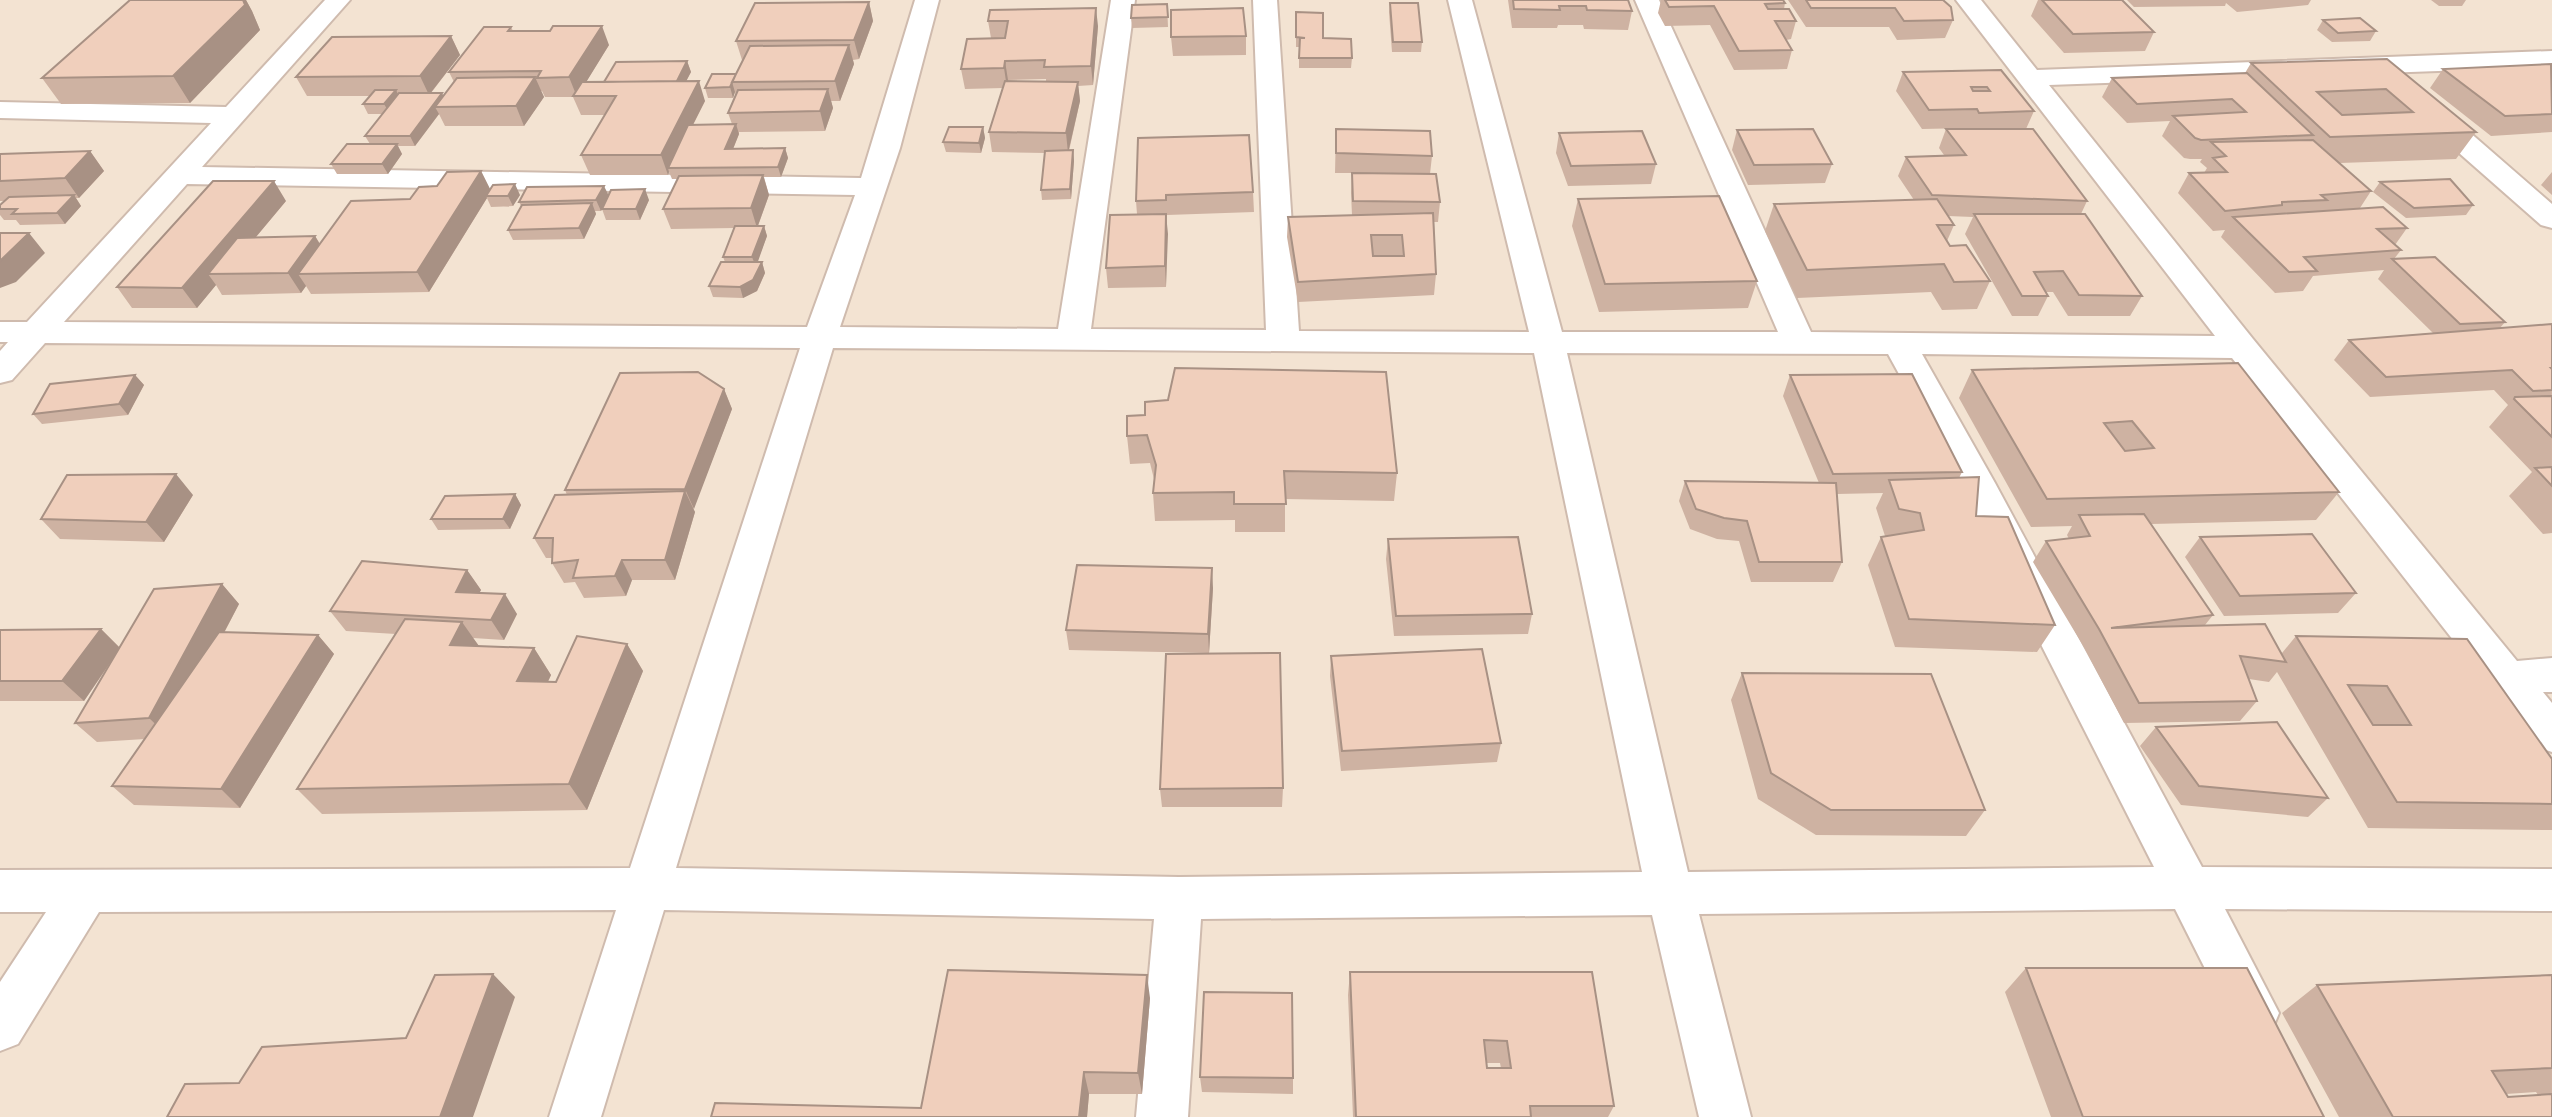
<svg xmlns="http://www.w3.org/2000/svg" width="2552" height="1117" viewBox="0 0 2552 1117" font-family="'PT Sans',sans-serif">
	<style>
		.residential { fill: #f3e3d2 }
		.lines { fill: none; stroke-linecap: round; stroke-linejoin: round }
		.minor-casing { stroke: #cfbbae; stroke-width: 4 }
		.minor { fill: #fff; fill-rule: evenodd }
		.wall { fill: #ceb2a2; fill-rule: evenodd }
		.shaded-wall { fill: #a89184 }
		.building { fill: #f0cfbc; stroke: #a89184; stroke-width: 2; fill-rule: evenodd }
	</style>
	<rect width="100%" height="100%" fill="#fbf1e4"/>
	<path class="residential" d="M0,0H2552V1117H0Z"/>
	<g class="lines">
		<defs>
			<path id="minor" d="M325,0H350L202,167L861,178L915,0H939L900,148L840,327L1058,329L1111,0H1135L1091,329L1266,330L1253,0H1277L1299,331L1529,332L1448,0H1472L1562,332H1778L1635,0H1659L1811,332L2215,336L1956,0H1981L2037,70L2552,51V67L2049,85L2253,339L2517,661L2552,658V692H2543L2552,703V752L2537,747L2232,358L1922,354L1995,483L2202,867L2552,869V911L2225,909L2279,1013L2272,1030L2254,1037L2236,1030L2175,909L1699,914L1751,1117H1699L1652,915L1201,919L1188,1117H1136L1154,919L664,910L601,1117H549L616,910L99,912L18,1044L0,1051V982L46,912H0V870L630,868L800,348L45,343L12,380L0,383V351L8,342H0V322H27L211,123L0,118V102L226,107ZM187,184L855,195L807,327L64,322ZM833,348L1534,353L1642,872L1179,877L676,868ZM1567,353L1888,354L1959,483L2154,867L1688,872Z
				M2427,102L2437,104L2552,204V228L2541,225L2417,116L2413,110L2417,104Z"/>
		</defs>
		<use href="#minor" class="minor-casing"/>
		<use href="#minor" class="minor"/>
	</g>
	<path class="wall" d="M130,0H246L252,11L260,30L190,103L61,104L42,78Z
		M1508,0H1628L1632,11L1628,30L1584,29L1583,25H1558L1557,28H1512Z
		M1661,0H1783L1785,3L1784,9L1796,21L1791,39L1786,40L1792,50L1787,69L1734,70L1710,25L1665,26L1658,13Z
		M1788,0H1943L1953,20L1945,38L1897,40L1889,27H1806Z
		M2038,0H2122L2154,32L2145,51L2064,53L2031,16Z
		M2127,0H2311L2308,5L2237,12L2226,3L2225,6L2134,7Z
		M2431,0H2466L2462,6H2439Z
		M869,2L873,21L859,59L853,60L854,64L840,101H831L833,108L825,131L739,132V134L733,149L785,148L788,158L781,177H764L769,195L758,226H764L767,236L757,262H762L765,273L757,291L743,298L713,297L709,286L725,262L723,257L734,228L671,229L663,209L678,179H672L669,172L668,175H590L581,155L605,115H581L573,97H545L542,91H541L544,97L524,126H445L439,114L415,146H398L402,154L388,174H337L331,164L370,144L365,136L383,114H368L363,104L370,96H307L296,77L451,36L460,55L431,93L443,96L454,82L449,72L511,27L513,31L609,45L586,82H604L687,61L691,72L686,81L705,101L693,125L732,124L728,113L736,95L735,92L733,98H708L705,88L736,74L743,60H742L736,41Z
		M1390,3L1422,42L1421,52H1392L1389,12Z
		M1167,4L1168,27L1132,28L1131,18Z
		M990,10L1098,26L1093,85L1078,86L1080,101L1069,151L1073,150L1074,161L1071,199L1042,200L1041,190L1045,153L992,152L989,132L1003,88L965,89L961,69L991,38L988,21ZM1046,79V81H1008V80Z
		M1296,12L1323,38L1352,58L1351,68H1299V47H1296Z
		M2323,20L2376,31L2370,41L2332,42L2317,30Z
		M1246,36V55L1173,56L1171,37Z
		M2387,59L2476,132L2456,159L2340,163L2371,191L2360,208L2407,228L2395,245L2401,250L2394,259L2505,322L2500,328L2552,324V533L2543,534L2509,496L2532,472L2489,427L2508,405L2494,390L2370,397L2334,360L2349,340L2433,333L2378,279L2384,270L2313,276L2303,291L2275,293L2221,237L2225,230L2213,231L2178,193L2189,173H2204L2207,168L2200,162L2202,159H2190L2184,158L2162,136L2170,121L2127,123L2102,97L2112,78L2245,73L2251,63Z
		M2552,64V132L2491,136L2430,88L2443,69Z
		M2001,70L2034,111L2026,129L2087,201L2081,214L2142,296L2130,316H2068L2053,292H2046L2048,296L2038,316H2012L1965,234L1973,217L1948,216L1954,225L1947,241L1950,246L1990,281L1977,309L1942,310L1931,292L1797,298L1765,231L1774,204L1914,200L1898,176L1906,157L1944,155L1939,148L1946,129H1969V128L1922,129L1896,91L1903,72Z
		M983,127L985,138L981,153L946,152L943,142Z
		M1336,129L1432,156L1430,174L1440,202L1438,222H1434L1436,274L1434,295L1298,302L1287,237L1288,217L1352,215L1351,193L1352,173H1335ZM1373,255H1400V256H1373Z
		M1737,130L1832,164L1825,183L1748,185L1732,150Z
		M1559,133L1656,164L1651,184L1568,186L1556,153Z
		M1138,138L1253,192L1254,212L1167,215L1166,287L1108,288L1106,268L1137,214L1136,201Z
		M90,151L104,171L79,198H76L81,206L65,224L20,225L16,220H4L0,215V205L5,201H0V154Z
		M481,171L490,189L520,195L513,206L491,207L487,198L429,292L311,294L306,286L301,293L222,295L216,285L197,308H132L117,287L286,201L256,237L315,236L320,244L437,186Z
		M2552,172V195L2541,185Z
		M2380,182L2473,205L2466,215L2406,218L2373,192Z
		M608,196L649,200L640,220H606L602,209L603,207L601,211H595L596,214L584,239L513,240L508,230L521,206L519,202Z
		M1578,199L1757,281L1748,308L1599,312L1572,226Z
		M2238,363L2339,492L2316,520L2151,524L2213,615L2205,625L2282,653L2296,636L2552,759V830H2551L2368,828L2277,672L2269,682L2249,679L2257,701L2240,721L2124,723L2085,649L2033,562L2046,541L2069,539L2067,535L2072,526L2031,527L1959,398L1972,370Z
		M135,375L144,385L128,415L42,424L33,414Z
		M1790,375L1962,472L1959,478L1976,516L2055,625L2037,652L1895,647L1868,565L1881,537L1885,536L1876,508L1883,493L1837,494L1842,562L1833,582H1751L1739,541L1717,539L1690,529L1679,501L1685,481L1819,483L1783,396Z
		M724,389L732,409L693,509L695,512L675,580H632L626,596L584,598L575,582L564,583L552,563V558H546L534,538L567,495L565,490Z
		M1168,400L1397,473L1394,501L1285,499V532H1235V520L1155,521L1153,493L1154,479L1150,463L1130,464L1127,436L1145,415Z
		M515,494L521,505L510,529L438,530L431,519Z
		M193,495L164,542L60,539L41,519Z
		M2200,537L2356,593L2338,613L2224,616L2185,557Z
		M1388,539L1532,614L1528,634L1394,636L1386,559Z
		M467,570L481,590L479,593L517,614L504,640L473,638L479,646L534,648L551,675L548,682H556L627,644L643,671L587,810L322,814L297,789L396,634L346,631L330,611Z
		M222,584L239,604L224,633L318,635L334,654L240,808L134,805L112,786L145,739L97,742L75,723L111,662L84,701H0V630L101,629L119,647Z
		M1213,588L1209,653L1069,650L1066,630Z
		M1331,656L1501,743L1497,762L1341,771L1330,676Z
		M1742,673L1985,810L1966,836L1816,835L1758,799L1731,700Z
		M2156,727L2328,798L2308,817L2181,805L2140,746Z
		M1283,788L1282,807H1162L1160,789Z
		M2026,968L2324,1117H2051L2005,992Z
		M1350,972H1592L1614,1106L1608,1117H1353L1348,995ZM1487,1063H1500L1501,1068H1487Z
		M2552,975V1117H2339L2282,1013L2317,985ZM2536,1092L2538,1095L2508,1097L2506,1094Z
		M1150,998L1142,1094H1089L1087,1117H711L921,1108Z
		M1200,1077L1293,1078V1094L1202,1092Z"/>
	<path class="shaded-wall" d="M243,0H246L252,11L260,30L190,103L173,76Z
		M869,2L873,21L859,59L854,40Z
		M1096,8L1098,26L1093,85L1091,66Z
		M602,26L609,45L577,97L569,77Z
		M451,36L460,55L429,95L420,76Z
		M849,45L854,64L840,101L835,81Z
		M687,61L691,72L679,95L675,84Z
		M1005,61L1008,80L1007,88L1004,68Z
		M535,77L544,97L524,126L516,106Z
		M699,81L705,101L671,168H668L669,172L668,175L661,155Z
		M732,82L735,92L733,98L730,87Z
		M1078,82L1080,101L1068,153L1066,133Z
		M828,89L833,108L825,131L820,111Z
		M396,90L401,100L390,114L384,104Z
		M442,93L447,103L435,107L439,114L415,146L410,136Z
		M736,124L739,134L729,159L725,149Z
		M983,127L985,138L981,153L979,143Z
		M397,144L402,154L388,174L382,164Z
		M785,148L788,158L781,177L778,167Z
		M1073,150L1074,161L1071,199L1070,189Z
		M90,151L104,171L79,198L65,178Z
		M481,171L491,191L486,196L487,198L429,292L417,272Z
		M763,175L769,195L757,228L751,208Z
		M274,181L286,201L225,274H208L216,285L197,308L182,288Z
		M515,184L520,195L513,206L508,196Z
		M604,186L609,196L601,211L596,200Z
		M645,189L649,200L640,220L636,209Z
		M74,195L81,206L65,224L57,213Z
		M592,203L596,214L584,239L579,228Z
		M1166,214L1168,234L1166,287L1165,266Z
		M764,226L767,236L756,267L752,257Z
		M29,233L45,253L16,282L0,288V261Z
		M315,236L327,256L298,274L306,286L301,293L288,273Z
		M762,262L765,273L757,291L743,298L740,287Z
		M135,375L144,385L128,415L119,404Z
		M724,389L732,409L694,509L685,489Z
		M176,474L193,495L164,542L146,522Z
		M685,491L695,512L675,580L665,560Z
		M515,494L521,505L510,529L503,519Z
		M622,560L632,580L626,596L615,576Z
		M1212,568L1213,588L1209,653L1208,634Z
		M467,570L481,590L469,612L456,592Z
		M222,584L239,604L169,737L149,718Z
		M505,594L517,614L504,640L491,620Z
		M462,622L481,649L450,645Z
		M101,629L120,648L84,701L62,681Z
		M318,635L334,654L240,808L221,789Z
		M627,644L643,671L587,810L569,784Z
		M534,648L551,675L535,708L517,681Z
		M493,974L515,997L473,1117H440Z
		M1147,975L1150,998L1142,1094L1138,1073Z
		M1084,1072L1089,1094L1087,1117H1079Z"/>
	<path class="building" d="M130,0H243L245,5L173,76L42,78Z
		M1513,0H1628L1632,11L1587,10L1586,6H1559L1560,10L1514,9Z
		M1665,0H1783L1785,3L1765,4L1768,9H1789L1796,21H1775L1792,50L1739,51L1714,6L1669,7Z
		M1806,0H1943L1951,7L1953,20L1904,21L1895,8H1811Z
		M2042,0H2122L2154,32L2073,34Z
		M869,2L854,40L736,41L755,3Z
		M1390,3H1418L1422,42H1393Z
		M1167,4L1168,17L1131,18L1132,5Z
		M1096,8L1091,66L1044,67L1045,60L1005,61L1004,68L961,69L967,39L1005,38L1008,21H988L990,10Z
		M1243,8L1246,36L1171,37V10Z
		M1296,12L1323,13V38L1351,39L1352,58H1299L1300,38H1305L1296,37Z
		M2360,18L2376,31L2338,33L2323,20Z
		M553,26H602L569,77L537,78L541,71L449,72L484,27H511L508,31H550Z
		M451,36L420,76L296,77L332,37Z
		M849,45L835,81L732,82L750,46Z
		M2387,59L2476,132L2330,137L2251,63ZM2386,89L2413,112L2342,115L2317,92Z
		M687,61L677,81L604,82L616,62Z
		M2551,64L2552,114L2505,116L2443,69Z
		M2001,70L2034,111L1979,113L1977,109L1929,110L1903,72ZM1971,87H1987L1990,91H1973Z
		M2247,73L2313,135L2201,140L2195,138L2173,116L2246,112L2232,99L2137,104L2112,78Z
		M712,74H736L730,87L705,88Z
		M535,77L516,106L435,107L457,78Z
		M699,81L661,155H581L616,96H573L582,82Z
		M1005,81L1078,82L1066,133L989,132Z
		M828,89L820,111L728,113L738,90Z
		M375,90H396L384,104H363Z
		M399,93H442L410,136H365Z
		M736,124L725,149L785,148L778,167L668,168L688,125Z
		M949,127H983L979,143L943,142Z
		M1336,129L1430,131L1432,156L1336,153Z
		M1813,129L1832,164L1754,165L1737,130Z
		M1946,129H2033L2087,201L1932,195L1906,157L1966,155Z
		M1642,131L1656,164L1571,166L1559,133Z
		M1249,135L1253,192L1166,195V200L1136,201L1138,138Z
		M2313,140L2371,191L2321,195L2327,200L2282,202V205L2225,211L2189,173L2227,172L2213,158L2226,156L2211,142Z
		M347,144H397L382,164H331Z
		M1073,150L1070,189L1041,190L1045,151Z
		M90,151L65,178L0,181V154Z
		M481,171L417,272L298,274L351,201L410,199L419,187L437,186L447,172Z
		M1352,173L1436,174L1440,202L1353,201Z
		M763,175L751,208L663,209L679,176Z
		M2450,179L2473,205L2414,208L2380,182Z
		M213,181H274L182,288L117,287Z
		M515,184L508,196H486L493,185Z
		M604,186L596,200L519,202L527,187Z
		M645,189L636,209H602L611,190Z
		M74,195L57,213L12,214L17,209H0V205L9,197Z
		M1719,196L1757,281L1605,284L1578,199Z
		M1937,199L1954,225H1937L1950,246L1966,245L1990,281L1954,282L1944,264L1807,270L1774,204Z
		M592,203L579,228L508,230L522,205Z
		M2383,207L2407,228L2377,229L2401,250L2304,257L2317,271L2289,272L2233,217Z
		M1433,213L1436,274L1298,282L1288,217ZM1371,235H1402L1404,256H1373Z
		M1166,214L1165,266L1106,268L1110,215Z
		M1974,214H2085L2142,296L2079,295L2063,271L2034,272L2048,296H2022Z
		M735,226H764L752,257H723Z
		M0,233H29L0,261Z
		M315,236L288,273L208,274L237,238Z
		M2435,257L2505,322L2460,324L2392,259Z
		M721,262H762L753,280L740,287L709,286Z
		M2552,324V368H2551L2552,369V390L2533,391L2512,370L2386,377L2349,340Z
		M2238,363L2339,492L2047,499L1972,370ZM2132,421L2154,448L2125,451L2104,423Z
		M1175,368L1386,372L1397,473L1284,471L1286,504H1234V492L1153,493L1156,465L1147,435L1127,436V416L1145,415V402L1168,400Z
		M698,372L724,389L685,489L565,490L620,373Z
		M1912,374L1962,472L1833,474L1790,375Z
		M135,375L119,404L33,414L50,384Z
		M2552,396V437L2514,399L2515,397Z
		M2552,467V486L2535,468Z
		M176,474L146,522L41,519L67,475Z
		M1979,477L1976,516L2008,517L2055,625L1909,619L1881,537L1924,530L1920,513L1899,509L1889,480Z
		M1685,481L1836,483L1842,562H1759L1747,521L1724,518L1696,509Z
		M685,491L665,560H622L615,576L573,578L578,560L552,563L553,538H534L555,495Z
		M515,494L503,519H431L445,496Z
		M2144,514L2213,615L2111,628L2265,624L2286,662L2240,656L2257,701L2139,703L2099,629L2046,541L2090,536L2079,515Z
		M2312,534L2356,593L2240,596L2200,537Z
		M1518,537L1532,614L1396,616L1388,539Z
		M362,561L467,570L456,592L505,594L491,620L330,611Z
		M1077,565L1212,568L1208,634L1066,630Z
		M222,584L149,718L75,723L154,589Z
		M405,619L462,622L450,645L534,648L517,681L556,682L577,636L627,644L569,784L297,789Z
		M101,629L62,681H0V630Z
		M219,632L318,635L221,789L112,786Z
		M2296,636L2467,639L2552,759V804L2397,802ZM2348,685L2387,686L2411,725H2373Z
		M1482,649L1501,743L1342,751L1331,656Z
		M1280,653L1283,788L1160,789L1166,654Z
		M1742,673L1931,674L1985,810H1831L1771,773Z
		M2277,722L2328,798L2199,786L2156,727Z
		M2026,968H2247L2324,1117H2083Z
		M948,970L1147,975L1138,1073L1084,1072L1079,1117H711L715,1103L921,1108Z
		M1350,972H1592L1614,1106H1530L1531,1117H1356ZM1484,1040L1507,1041L1511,1068H1487Z
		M493,974L440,1117H167L185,1084L239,1083L262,1047L406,1038L435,975Z
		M2552,975V1068L2492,1071L2508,1097L2552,1094V1117H2393L2317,985Z
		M1204,992L1292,993L1293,1078L1200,1077Z"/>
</svg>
